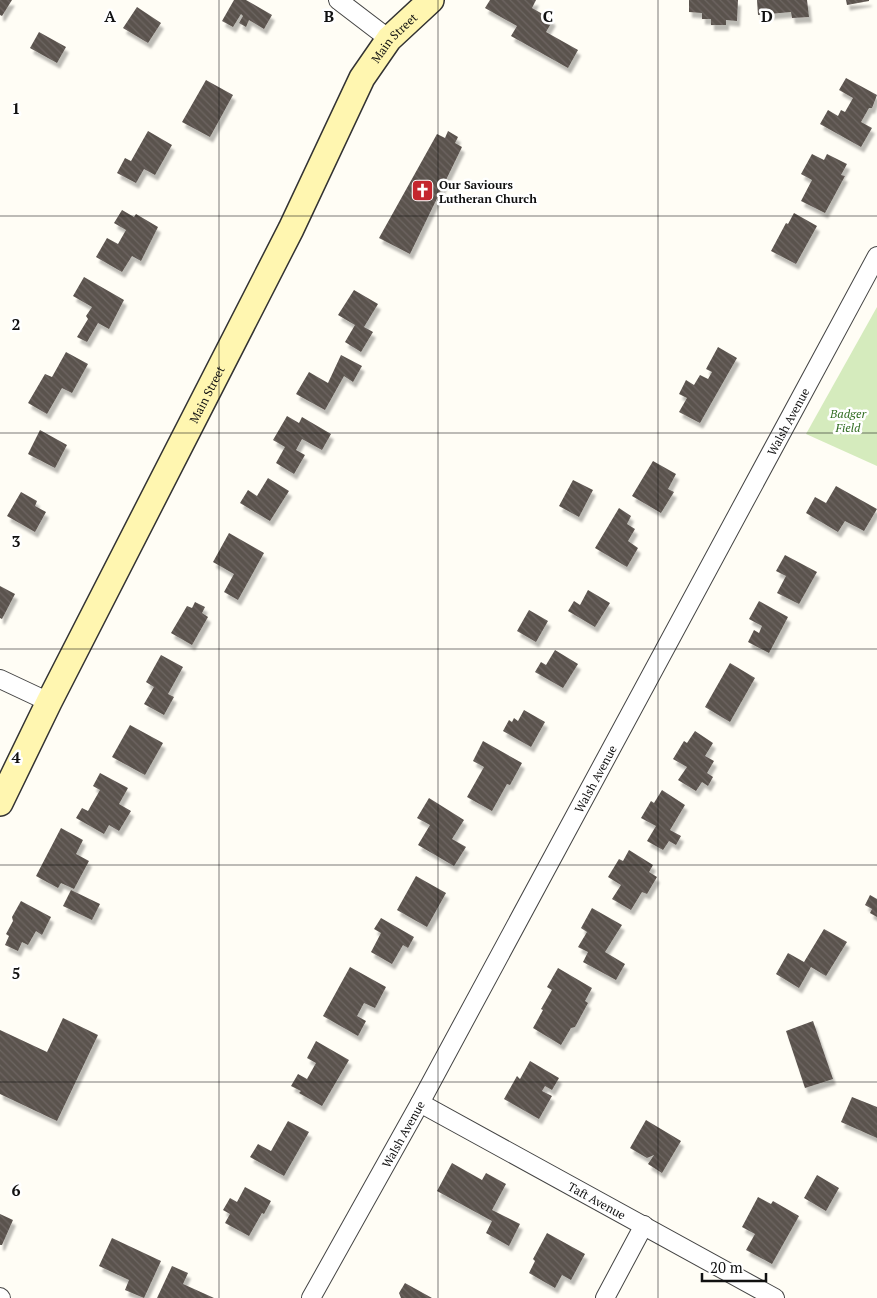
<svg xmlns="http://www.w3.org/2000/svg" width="877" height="1298" viewBox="0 0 877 1298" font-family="'PT Serif',serif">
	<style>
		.green { fill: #d5ebbd }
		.building { fill: url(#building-back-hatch); filter: url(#shadow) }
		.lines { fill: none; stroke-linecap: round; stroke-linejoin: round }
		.minor-casing { stroke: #444; stroke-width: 20 }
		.secondary-casing { stroke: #333; stroke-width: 28 }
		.minor { stroke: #fff; stroke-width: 18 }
		.secondary { stroke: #fff6b0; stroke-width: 25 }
		.grid { fill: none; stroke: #111; stroke-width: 1; stroke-opacity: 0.55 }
		.labels { text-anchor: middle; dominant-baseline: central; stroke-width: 5; stroke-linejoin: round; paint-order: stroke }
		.street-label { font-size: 12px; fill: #111; stroke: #fff }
		.poi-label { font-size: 12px; font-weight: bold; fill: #111; stroke: #fff; text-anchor: start }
		.park-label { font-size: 12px; font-style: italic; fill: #2f6b1f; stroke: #fff }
		.grid-label { font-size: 16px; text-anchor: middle; font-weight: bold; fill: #111; stroke: #fff; stroke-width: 5; stroke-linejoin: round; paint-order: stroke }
	</style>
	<defs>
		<pattern id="building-back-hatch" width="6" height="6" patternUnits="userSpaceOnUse" patternTransform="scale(1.25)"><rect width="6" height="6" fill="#5a524d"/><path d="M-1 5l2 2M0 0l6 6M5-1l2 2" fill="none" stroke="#6d6662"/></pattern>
		<filter id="shadow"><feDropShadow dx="3" dy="5.5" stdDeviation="1" flood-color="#0004"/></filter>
	</defs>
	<rect width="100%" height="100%" fill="#fffdf5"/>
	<path class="green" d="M877,307V466L806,434Z"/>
	<path class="building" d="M0,0H12L2,16L0,15Z
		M234,0H246L272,15L264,29L249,20L246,27L239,23L243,16L241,14L233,27L222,21Z
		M490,0H536L532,8L553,20L546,32L578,50L568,68L511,36L517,26L485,8Z
		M689,0H738L737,21L726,20V25H711V19H702V13L689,12Z
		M757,0H807L809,17L792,18L791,12L758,15Z
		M846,0H869V1L847,5Z
		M137,7L161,23L148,43L123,28Z
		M39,32L66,47L57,63L30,48Z
		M846,78L877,95L872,108H869L861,122L872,128L861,147L820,124L828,110L838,116L841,110L845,112L853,98L839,90Z
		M206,80L233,95L210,137L182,122Z
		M148,131L172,145L155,175L144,169L136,183L117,173L125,158L131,161Z
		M448,131L458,137L455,143L462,147L410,254L379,238L437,134L445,138Z
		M812,154L824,160L827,154L847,164L841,175L845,176L825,213L801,201L812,180L801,174Z
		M122,210L134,217L136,214L158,227L141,261L132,256L122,272L96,257L107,238L118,244L126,230L114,223Z
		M794,213L817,226L796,264L771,251L786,223L788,224Z
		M84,277L124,300L109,329L98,323L87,342L77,337L88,319L86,316L92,307L73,296Z
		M354,290L378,304L364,327L373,332L361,352L345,342L355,325L338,315Z
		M718,347L737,358L700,423L679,412L687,398L679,394L686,380L694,385L700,375L708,379L712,372L706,369Z
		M66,352L88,364L72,393L62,388L47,414L28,403L45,374L52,377Z
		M341,355L362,366L353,382L344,376L325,410L296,394L309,372L328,383Z
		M287,416L299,423L302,417L331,434L322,450L302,439L296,450L305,455L294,474L276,463L285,447L273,440Z
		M40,430L67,445L55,468L28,454Z
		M653,461L676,474L668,489L674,492L661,513L632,496Z
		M268,478L289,491L270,521L240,503L248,490L257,496Z
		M573,480L593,490L579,517L559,506Z
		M836,486L877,509L864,531L845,521L838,532L806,513L815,497L826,503Z
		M21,492L37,501L35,506L46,512L35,532L7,516Z
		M619,508L631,516L627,524L635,529L628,541L638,548L627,567L595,548Z
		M229,533L264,553L238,600L224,592L234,574L213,562Z
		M785,555L817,572L799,604L777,593L786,576L776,571Z
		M0,586L15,594L2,619L0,618Z
		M588,590L610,603L595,627L568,611L574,601L580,605Z
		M759,601L788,617L769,653L748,642L754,630L759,633L762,626L749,619Z
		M195,602L205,607L202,613L208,617L192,645L171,633L187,606L192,608Z
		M529,610L548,621L536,642L517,631Z
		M555,650L578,664L563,688L535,672L541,662L546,665Z
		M161,655L183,667L168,694L174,697L164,715L144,704L154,687L146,682Z
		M730,663L755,678L730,722L705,707Z
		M524,710L545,722L531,747L503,731L509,720L512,722L514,718L518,721Z
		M130,725L163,743L145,775L112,757Z
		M695,731L713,743L705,756L714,761L707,773L713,777L708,786L702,782L696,791L678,780L687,767L673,759L684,741L687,743Z
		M483,741L522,763L510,785L507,784L492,811L467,797L484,767L473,761Z
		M100,773L128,788L119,804L131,811L119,831L109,825L104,834L76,818L82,808L88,811L100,790L93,786Z
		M662,790L685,805L670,830L681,836L676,845L669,841L663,850L647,841L656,826L641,818L651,801L654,803Z
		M429,798L464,820L452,839L466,847L454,866L418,845L430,825L417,818Z
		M61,828L83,840L76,854L89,861L74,889L61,883L58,888L36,876Z
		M629,850L653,865L649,872L657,877L647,894L642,892L631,910L612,899L621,885L608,877L619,859L623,861Z
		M416,876L446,893L427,927L397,910Z
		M71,890L100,904L92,920L63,906Z
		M870,895L877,899V917L870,913L872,909L865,905Z
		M21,901L51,917L42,935L36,931L28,945L22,942L18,951L5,945L9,936L6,934L13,921L12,917Z
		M592,908L622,925L605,952L625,964L616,980L583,962L588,952L578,947L587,932L581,928Z
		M381,918L414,937L408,948L403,945L392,964L371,952L381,933L374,929Z
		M824,929L847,942L826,976L811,967L799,988L776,974L788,953L804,962Z
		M350,967L386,987L375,1008L364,1003L357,1016L366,1021L358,1036L323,1016Z
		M558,968L592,988L585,1001L588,1003L575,1027L571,1028L561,1045L533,1028L543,1010L541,1009L552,990L547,987Z
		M63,1018L98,1035L57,1121L0,1094V1030L47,1052Z
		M813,1021L833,1079L805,1088L786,1031Z
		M316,1041L349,1060L322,1106L299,1093L301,1091L291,1086L298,1074L307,1079L316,1063L307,1058Z
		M530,1061L559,1078L552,1090L545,1086L542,1091L552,1096L539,1119L504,1099L517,1076L520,1079Z
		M852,1097L877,1107V1138L841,1122Z
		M646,1120L681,1141L662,1173L648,1164L654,1155L647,1158L630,1148Z
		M288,1121L309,1132L284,1176L250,1157L258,1144L271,1151Z
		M452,1163L482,1180L486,1173L506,1184L492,1210L520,1224L509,1246L486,1233L492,1221L437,1191Z
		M817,1175L839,1188L826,1211L804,1198Z
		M245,1187L271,1201L264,1214L262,1213L249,1236L225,1223L230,1214L223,1210L230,1198L237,1202Z
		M758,1197L771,1204L773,1201L799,1216L772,1264L746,1250L755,1234L742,1227Z
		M0,1214L13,1220L2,1245H0Z
		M547,1233L585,1254L571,1280L562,1275L555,1288L529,1273L535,1261L533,1259Z
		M112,1238L161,1261L144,1298L125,1290L129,1280L99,1266Z
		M172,1266L188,1273L183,1284L214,1298H157Z
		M405,1283L432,1298H401L399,1293Z"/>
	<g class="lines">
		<defs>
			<g id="minor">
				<path d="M338,0L389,39"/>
				<path d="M0,679L49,702"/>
				<path id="s1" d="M420,1103L775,1298"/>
				<path d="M0,1297L1,1298"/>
				<path id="s2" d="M311,1298L420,1103L877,256"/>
				<path d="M605,1298L644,1225"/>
			</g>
			<g id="secondary">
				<path id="s3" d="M0,803L49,702L291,229L362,78L389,39L431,0"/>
			</g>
		</defs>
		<use href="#minor" class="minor-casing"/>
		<use href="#secondary" class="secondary-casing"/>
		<use href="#minor" class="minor"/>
		<use href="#secondary" class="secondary"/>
	</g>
	<path class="grid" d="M219,0V1298M438,0V1298M658,0V1298M0,216H877M0,433H877M0,649H877M0,865H877M0,1082H877"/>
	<defs>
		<symbol id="church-square" viewBox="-11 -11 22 22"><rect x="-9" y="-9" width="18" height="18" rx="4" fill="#c4262e" stroke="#fff"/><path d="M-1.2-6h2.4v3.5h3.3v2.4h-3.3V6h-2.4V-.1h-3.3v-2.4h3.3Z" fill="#fff"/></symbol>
	</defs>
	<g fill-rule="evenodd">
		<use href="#church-square" x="410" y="178" width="25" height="25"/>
	</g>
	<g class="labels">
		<g class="street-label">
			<text stroke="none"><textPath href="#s3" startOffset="862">Main Street</textPath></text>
			<text stroke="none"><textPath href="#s3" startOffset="458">Main Street</textPath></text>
			<text stroke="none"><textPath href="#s2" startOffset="998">Walsh Avenue</textPath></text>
			<text stroke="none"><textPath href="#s2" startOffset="592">Walsh Avenue</textPath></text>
			<text stroke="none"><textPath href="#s2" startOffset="188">Walsh Avenue</textPath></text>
			<text stroke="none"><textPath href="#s1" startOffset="202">Taft Avenue</textPath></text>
		</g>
		<g class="poi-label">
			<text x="439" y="184">Our Saviours<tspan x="439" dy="14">Lutheran Church</tspan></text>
		</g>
		<g class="park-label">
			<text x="848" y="413">Badger<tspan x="848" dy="14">Field</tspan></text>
		</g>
	</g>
	<g class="grid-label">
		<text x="110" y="22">A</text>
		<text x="329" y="22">B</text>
		<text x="548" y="22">C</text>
		<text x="767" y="22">D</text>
		<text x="16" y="114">1</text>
		<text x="16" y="330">2</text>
		<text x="16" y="547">3</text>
		<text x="16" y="763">4</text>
		<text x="16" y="979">5</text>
		<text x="16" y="1196">6</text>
	</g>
	<path d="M702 1273v8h64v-8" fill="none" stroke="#111111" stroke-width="2.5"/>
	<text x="710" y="1273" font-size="15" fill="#111111" stroke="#ffffff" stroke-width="4" paint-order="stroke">20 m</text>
</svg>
